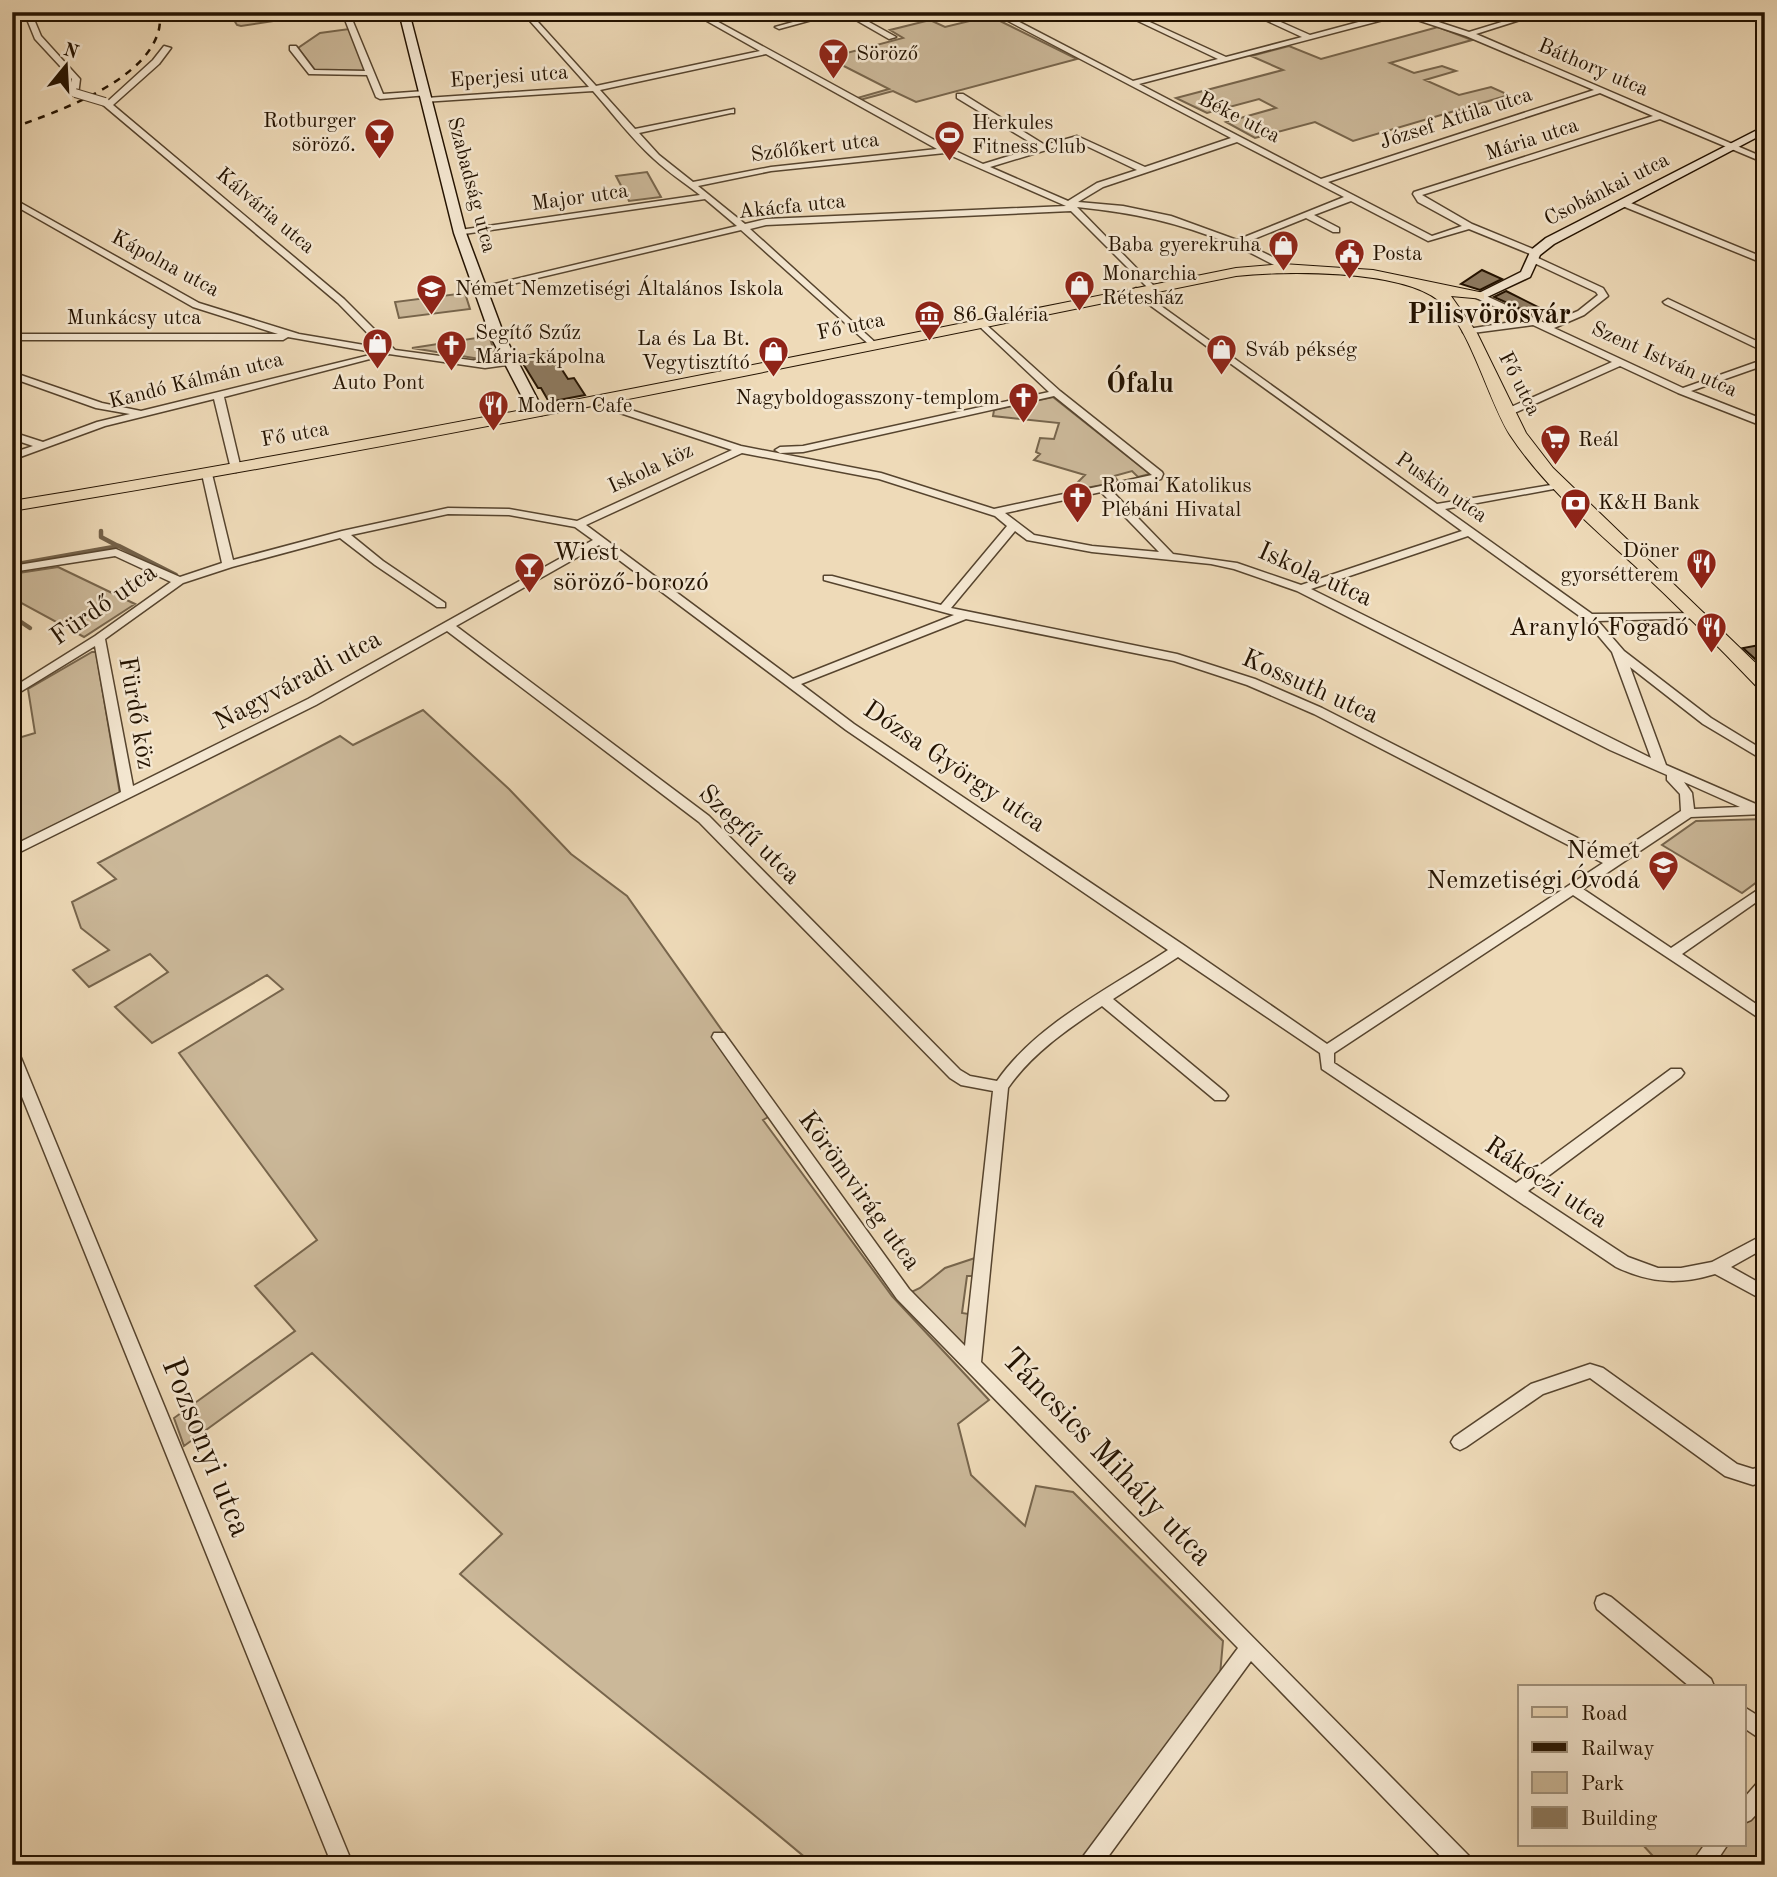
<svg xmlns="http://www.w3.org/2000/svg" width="1777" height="1877" viewBox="0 0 1777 1877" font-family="'Old Standard TT',serif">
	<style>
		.green { fill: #cbb899; stroke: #77654c; stroke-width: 2 }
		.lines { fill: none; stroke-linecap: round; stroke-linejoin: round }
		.stream { stroke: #736149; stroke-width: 4.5 }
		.building { fill: #8d7a60; stroke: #231200; stroke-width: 2 }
		.street-casing { stroke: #56442e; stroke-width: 3 }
		.secondary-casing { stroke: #231200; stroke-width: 3 }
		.primary-casing { stroke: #231200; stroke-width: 2 }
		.street { fill: #f4e7d1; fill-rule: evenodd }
		.secondary { fill: #f4e7d1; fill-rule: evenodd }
		.primary { fill: #eedab8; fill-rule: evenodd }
		.rail { stroke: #231200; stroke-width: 2.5; stroke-dasharray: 7 7; stroke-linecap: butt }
		.street-bridge-casing { stroke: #56442e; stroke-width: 10; stroke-linecap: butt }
		.street-bridge { stroke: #f4e7d1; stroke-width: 8 }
		.labels { text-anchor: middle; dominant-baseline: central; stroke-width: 5; stroke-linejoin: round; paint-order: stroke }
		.far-poi-label { font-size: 21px; fill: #231200; stroke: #f4e7d1; text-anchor: start }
		.far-street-label { font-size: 21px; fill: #231200; stroke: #f4e7d1 }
		.poi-label { font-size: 26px; fill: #231200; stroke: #f4e7d1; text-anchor: end }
		.street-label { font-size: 26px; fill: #231200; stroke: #f4e7d1 }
		.far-district-label { font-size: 28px; font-weight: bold; fill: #231200; stroke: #f4e7d1 }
		.near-street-label { font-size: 32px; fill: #231200; stroke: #f4e7d1 }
	</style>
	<rect width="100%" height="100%" fill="#eedab8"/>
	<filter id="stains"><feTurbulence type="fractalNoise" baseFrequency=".00286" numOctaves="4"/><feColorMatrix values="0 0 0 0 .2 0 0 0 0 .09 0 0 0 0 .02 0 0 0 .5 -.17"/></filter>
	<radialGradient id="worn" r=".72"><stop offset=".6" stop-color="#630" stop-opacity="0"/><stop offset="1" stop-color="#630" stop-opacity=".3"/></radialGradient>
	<path class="green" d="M229,12H332L241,26L237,25Z
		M990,16L1077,59L916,102L893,91L860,100L857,98L889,89L828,58L903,38L890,30L930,20L945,27Z
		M1438,27L1472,40L1390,63L1414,73L1442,66L1456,71L1425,80L1459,95L1491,87L1509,95L1353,141L1315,122L1255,138L1226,122L1276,108L1259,99L1207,113L1176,98L1283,70L1251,56L1289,46L1321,59Z
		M349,29L367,71L315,70L298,48L320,33Z
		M647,172L661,197L629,201L616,176Z
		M465,293L470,309L399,318L395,302Z
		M489,336L496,356L480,359L412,348Z
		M1053,397L1150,474L1138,477L1132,471L1114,476L1119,482L1069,491L1085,475L1034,460L1040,454L1036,452L1040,438L1054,439L1059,423L993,416L994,410Z
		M58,567L135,604L84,637L12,598V574Z
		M92,652H96L120,794L12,847V746L18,738L35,733L28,689Z
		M423,710L509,789L571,854L627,896L779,1111L763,1120L892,1296L989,1400L958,1424L971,1475L1025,1526L1036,1486L1073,1492L1223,1641L1220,1675L1080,1865H814C698,1766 574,1675 460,1574L502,1534L312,1353L184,1446L174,1418L295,1331L255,1286L317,1240L179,1053L283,989L267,975L152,1043L115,1007L168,972L150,954L89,987L73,970L109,950L81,928L72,902L116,879L98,863L340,736L353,745Z
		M1765,819V876L1742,893L1662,845L1696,821Z
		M981,1256L979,1276H967L962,1313L975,1315L970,1357L907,1294L920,1288L945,1268Z
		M1765,1815V1865H1661L1642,1844H1744V1817Z"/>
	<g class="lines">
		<path class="stream" d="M101,531V537L118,546
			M12,565L119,546L176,575
			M12,616L30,628"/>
	</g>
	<path class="building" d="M1482,270L1502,279L1480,290L1461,284Z
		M1506,291L1546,311L1534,315L1494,297Z
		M550,351L568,379L574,378L585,395L549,402L541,388H538L519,357Z
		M1765,644V668L1743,648Z"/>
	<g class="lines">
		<defs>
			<path id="street" d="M24,12H31L41,36L80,79L78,95H72L69,90L72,79L35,39Z
				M342,12H349L383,94L425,91L429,93L428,95L380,99L376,97L367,75L309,74L290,50V46H296L314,70L365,71Z
				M522,12H529L596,86L760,51L691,12H700L949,148L983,164L1038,147L957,98V94H963L1045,145L1077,136L1145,167L1231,138L991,12H1000L1133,81L1218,59L1119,12H1128L1226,57L1302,37L1248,12H1258L1310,35L1396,12H1408L1469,32L1534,12H1545L1476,34L1765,158V163L1660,119L1422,195L1472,224L1538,251L1539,253L1535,256L1469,229L1428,241L1351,201L1314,215L1339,228V232H1333L1306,218L1244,243L1289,265L1290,267L1286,270C1267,263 1250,251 1231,244C1177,222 1135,213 1077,207L1154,286V290L1151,291L1071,211L766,225L750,229L876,343V347L873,348L741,230L478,292V288L737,226L705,199L457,235L456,233L460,230L700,195C685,183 669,173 654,159C631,138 614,115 593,91L423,102V98H426L589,87ZM1402,15L1466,36L1594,90L1321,179L1139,84ZM766,54L937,149L771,167L693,182L659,155L639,133L731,113H734V109L635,129L600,90ZM1600,93L1653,116L1414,192L1413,194L1418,202L1462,226L1432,236L1328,182ZM1076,141L1137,170L1097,183L1068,201L990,167ZM1237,142L1344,197L1237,240L1171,216L1123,206L1078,202L1103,187ZM945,153L1066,206L766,219L745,224L698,186L771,171Z
				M829,12H841L779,29L775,27Z
				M842,12H851L896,37L889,39Z
				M164,46L171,48L159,64L113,105L344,299L395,350L485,362L511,359L516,362L514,364L485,368L389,354L224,397L241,469L236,472L231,469L214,399L105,426L12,460V453L33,446L12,439V432L43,442L97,422L130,414L96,408L12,378V372L102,403L141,411L378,353L288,337L283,340H12V334H278L193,307L12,204V198L199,303L299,334L382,348L338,303L102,104V100L108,101L153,60Z
				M1620,201H1626L1765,258V264L1620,205Z
				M1532,258H1538L1603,288L1608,296L1584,315L1554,328L1683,388L1765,359V365L1691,391L1765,420V427L1678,393L1620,366L1510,415H1502V411L1612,362L1533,325L1465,334L1463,332L1468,329L1524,320L1476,298V294H1482L1547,324L1578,311L1598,295L1596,292L1532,262Z
				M1136,288L1437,504L1563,483V487L1559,488L1445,509L1592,614L1703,613L1705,615L1699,618L1598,621L1624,651L1711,718L1765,751V761L1703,724L1630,667L1666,765L1765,808V814L1691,817L1583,889L1671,948L1765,885V896L1682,954L1765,1010V1022L1573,895L1334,1053V1063L1516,1183L1671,1069H1681L1684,1073L1681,1077L1528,1191L1628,1257L1658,1268H1681L1712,1262L1765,1234V1248L1731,1267L1765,1286V1301L1715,1274C1679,1285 1650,1283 1616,1267L1322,1069L1320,1053L1178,957L1113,999L1225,1092L1228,1096L1225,1100H1215L1102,1006C1068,1029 1032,1053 1008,1088L981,1362L1471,1858L1474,1865H1449L1251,1661L1102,1865H1079L1082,1858L1238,1648L897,1299L712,1037L714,1033H724L909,1289L965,1346L993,1091L961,1085L950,1078L699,822L447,631L316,705L12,856V846L121,792L95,646L12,697V688L95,636L171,582L115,556L12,572V566L116,549L180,577L222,563L202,474L207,471L212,474L233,560L342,531L448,508L509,509L577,521L732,450L620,413L609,398L614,395L618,396L628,409L741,446L881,473L994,509L1152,475L1054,396L803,452L780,453L775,450L780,447L803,446L1049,392L979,326V322L982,321L1060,391L1162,472L1163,474L1161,479L1111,490L1173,554L1237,563L1301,585L1462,531L1133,293L1131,291ZM742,453L879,479L995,516L1007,526L941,605L832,576H824V580L954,615L793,679L586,525ZM1101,492L1159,552L1092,546L1034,535L1005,513ZM448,514L509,515L575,527L593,540L308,699L133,786L105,639L183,583L232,567L340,538L375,565L437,607H445V603L383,561L351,535ZM1015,531L1027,540L1092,552L1211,564L1234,569L1297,591L1610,750L1667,775V780L1680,794L1681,811L1613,856L1322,708L1255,679L1177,654L951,608ZM1468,536L1585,620L1612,652L1651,758L1311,589ZM599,545L846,730L1168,950C1112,987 1036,1024 997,1081L970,1076L960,1070L709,816L456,626ZM966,619L1174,661L1247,685L1314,714L1603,863L1327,1044L1185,946L854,724L801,684ZM1684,782L1740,807L1694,809L1692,793Z
				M1668,299L1765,345V352L1665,304L1663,302Z
				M1764,631L1765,639L1760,637L1758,635Z
				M12,1048L17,1049L19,1053L353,1865H332L12,1072Z
				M1590,1364L1603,1368L1737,1464L1753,1469L1765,1465V1481L1753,1485L1725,1476L1590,1378L1543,1394L1466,1447L1460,1450L1454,1447L1451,1442L1454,1437L1531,1384Z
				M1604,1594L1611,1597L1711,1679L1714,1686H1689L1597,1609L1595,1603L1597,1597Z
				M1744,1707L1765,1720V1742L1744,1728Z
				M1765,1779V1805L1751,1820L1744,1823V1798L1758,1782Z
				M1705,1844H1728L1714,1865H1690Z"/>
			<path id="secondary" d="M399,12H409L466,233L504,335L544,412L542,415L530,412L490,335L454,233Z
				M1765,126V133L1554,244L1540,255L1530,277L1483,299L1473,296L1521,272L1531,250L1546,238Z"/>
			<path id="primary" d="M1283,264L1373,270L1484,293V299L1451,296L1477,333L1526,433L1553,468L1765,672V690L1758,688C1718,646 1677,605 1634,565C1590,525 1543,485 1510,435C1488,400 1469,323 1438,300C1397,269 1286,271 1236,276C829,359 422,444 12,511V501C422,434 829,350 1236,268Z"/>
		</defs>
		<use href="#street" class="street-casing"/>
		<use href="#secondary" class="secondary-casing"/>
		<use href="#primary" class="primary-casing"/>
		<use href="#street" class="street"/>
		<use href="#secondary" class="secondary"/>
		<use href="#primary" class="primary"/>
		<path class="rail" d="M12,128C56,112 142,83 158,33C160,27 160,19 161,12"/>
		<defs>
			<path id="street-bridge" d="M75,93L105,102"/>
		</defs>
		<use href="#street-bridge" class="street-bridge-casing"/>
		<use href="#street-bridge" class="street-bridge"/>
	</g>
	<defs>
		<symbol id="bar-pin" viewBox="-11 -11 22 30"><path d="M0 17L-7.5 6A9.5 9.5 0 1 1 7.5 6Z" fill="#8f2418" stroke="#f4e7d1"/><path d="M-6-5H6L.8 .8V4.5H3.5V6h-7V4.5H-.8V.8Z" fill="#fff"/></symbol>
		<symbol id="stadium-pin" viewBox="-11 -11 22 30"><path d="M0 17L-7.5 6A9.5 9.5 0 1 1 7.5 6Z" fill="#8f2418" stroke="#f4e7d1"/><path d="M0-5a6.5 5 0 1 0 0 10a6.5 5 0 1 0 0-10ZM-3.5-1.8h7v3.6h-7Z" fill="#fff"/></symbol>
		<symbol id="shop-pin" viewBox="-11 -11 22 30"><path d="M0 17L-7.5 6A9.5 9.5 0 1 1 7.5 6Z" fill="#8f2418" stroke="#f4e7d1"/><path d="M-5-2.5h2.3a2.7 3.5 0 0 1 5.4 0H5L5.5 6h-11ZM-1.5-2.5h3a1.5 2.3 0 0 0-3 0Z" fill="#fff"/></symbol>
		<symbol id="civic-pin" viewBox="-11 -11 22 30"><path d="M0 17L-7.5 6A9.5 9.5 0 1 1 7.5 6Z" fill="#8f2418" stroke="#f4e7d1"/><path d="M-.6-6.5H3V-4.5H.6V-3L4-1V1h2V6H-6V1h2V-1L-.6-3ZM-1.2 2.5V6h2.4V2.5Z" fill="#fff"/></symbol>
		<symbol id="school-pin" viewBox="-11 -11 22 30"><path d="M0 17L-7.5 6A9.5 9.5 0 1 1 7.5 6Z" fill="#8f2418" stroke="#f4e7d1"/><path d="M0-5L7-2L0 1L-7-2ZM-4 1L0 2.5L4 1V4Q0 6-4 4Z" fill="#fff"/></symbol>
		<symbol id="museum-pin" viewBox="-11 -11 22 30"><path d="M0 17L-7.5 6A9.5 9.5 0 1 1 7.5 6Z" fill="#8f2418" stroke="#f4e7d1"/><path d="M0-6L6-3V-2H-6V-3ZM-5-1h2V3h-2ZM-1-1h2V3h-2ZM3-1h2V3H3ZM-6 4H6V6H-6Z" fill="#fff"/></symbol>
		<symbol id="church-pin" viewBox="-11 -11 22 30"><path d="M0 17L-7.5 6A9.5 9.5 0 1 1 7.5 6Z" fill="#8f2418" stroke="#f4e7d1"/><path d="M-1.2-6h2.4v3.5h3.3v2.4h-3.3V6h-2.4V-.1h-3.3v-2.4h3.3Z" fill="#fff"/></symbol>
		<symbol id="restaurant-pin" viewBox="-11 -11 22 30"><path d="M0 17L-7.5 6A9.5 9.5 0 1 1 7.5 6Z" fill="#8f2418" stroke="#f4e7d1"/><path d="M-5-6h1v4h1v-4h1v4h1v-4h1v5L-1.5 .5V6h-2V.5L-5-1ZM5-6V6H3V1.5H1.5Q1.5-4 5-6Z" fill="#fff"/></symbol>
		<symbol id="supermarket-pin" viewBox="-11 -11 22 30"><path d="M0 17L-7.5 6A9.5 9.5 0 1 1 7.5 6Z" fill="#8f2418" stroke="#f4e7d1"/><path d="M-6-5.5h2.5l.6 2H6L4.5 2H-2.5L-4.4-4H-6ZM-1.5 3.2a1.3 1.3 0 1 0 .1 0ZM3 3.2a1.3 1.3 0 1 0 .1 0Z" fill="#fff"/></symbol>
		<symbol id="bank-pin" viewBox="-11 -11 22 30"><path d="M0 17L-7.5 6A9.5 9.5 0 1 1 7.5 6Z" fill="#8f2418" stroke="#f4e7d1"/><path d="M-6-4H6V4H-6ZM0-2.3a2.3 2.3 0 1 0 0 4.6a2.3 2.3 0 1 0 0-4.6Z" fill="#fff"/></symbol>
	</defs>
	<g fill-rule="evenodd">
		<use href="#bar-pin" x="816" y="36" width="35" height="47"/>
		<use href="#bar-pin" x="362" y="116" width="35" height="47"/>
		<use href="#stadium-pin" x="932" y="118" width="35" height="47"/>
		<use href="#shop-pin" x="1266" y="228" width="35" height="47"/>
		<use href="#civic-pin" x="1332" y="236" width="35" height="47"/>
		<use href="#shop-pin" x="1062" y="268" width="35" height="47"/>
		<use href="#school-pin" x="414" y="272" width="35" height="47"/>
		<use href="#museum-pin" x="912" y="298" width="35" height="47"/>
		<use href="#shop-pin" x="360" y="326" width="35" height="47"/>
		<use href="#church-pin" x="434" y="328" width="35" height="47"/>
		<use href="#shop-pin" x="1204" y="332" width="35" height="47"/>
		<use href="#shop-pin" x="756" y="334" width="35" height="47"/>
		<use href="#church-pin" x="1006" y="380" width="35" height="47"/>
		<use href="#restaurant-pin" x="476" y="388" width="35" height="47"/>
		<use href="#supermarket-pin" x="1538" y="422" width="35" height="47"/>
		<use href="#church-pin" x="1060" y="480" width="35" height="47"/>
		<use href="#bank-pin" x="1558" y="486" width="35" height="47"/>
		<use href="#restaurant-pin" x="1684" y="546" width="35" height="47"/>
		<use href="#bar-pin" x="512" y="550" width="35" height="47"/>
		<use href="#restaurant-pin" x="1694" y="610" width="35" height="47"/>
		<use href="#school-pin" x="1646" y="848" width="35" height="47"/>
	</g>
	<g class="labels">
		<g class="far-poi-label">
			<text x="856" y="54">Söröző</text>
			<text x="356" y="121" text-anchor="end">Rotburger<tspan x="356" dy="24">söröző.</tspan></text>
			<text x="972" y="123">Herkules<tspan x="972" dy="24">Fitness Club</tspan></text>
			<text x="1261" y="245" text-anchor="end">Baba gyerekruha</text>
			<text x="1372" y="254">Posta</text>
			<text x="1102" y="274">Monarchia<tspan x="1102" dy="24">Rétesház</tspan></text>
			<text x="455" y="289">Német Nemzetiségi Általános Iskola</text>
			<text x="953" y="315">86 Galéria</text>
			<text x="475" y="333">Segítő Szűz<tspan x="475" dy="24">Mária-kápolna</tspan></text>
			<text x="750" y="339" text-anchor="end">La és La Bt.<tspan x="750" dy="24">Vegytisztító</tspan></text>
			<text x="1245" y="350">Sváb pékség</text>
			<text x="378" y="383" text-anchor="middle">Auto Pont</text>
			<text x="1000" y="398" text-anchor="end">Nagyboldogasszony-templom</text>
			<text x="517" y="406">Modern Cafe</text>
			<text x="1578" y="440">Reál</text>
			<text x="1101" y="486">Romai Katolikus<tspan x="1101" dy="24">Plébáni Hivatal</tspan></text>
			<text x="1598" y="503">K&amp;H Bank</text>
			<text x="1679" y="551" text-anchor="end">Döner<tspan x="1679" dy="24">gyorsétterem</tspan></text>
		</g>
		<g class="far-street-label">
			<text transform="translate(1593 68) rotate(23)">Báthory utca</text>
			<text transform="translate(509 77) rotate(-4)">Eperjesi utca</text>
			<text transform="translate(1239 118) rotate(27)">Béke utca</text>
			<text transform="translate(1456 119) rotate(-18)">József Attila utca</text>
			<text transform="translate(1532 140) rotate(-18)">Mária utca</text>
			<text transform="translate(815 148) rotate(-7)">Szőlőkert utca</text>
			<text transform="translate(471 185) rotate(75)">Szabadság utca</text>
			<text transform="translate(1607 190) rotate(-27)">Csobánkai utca</text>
			<text transform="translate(580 198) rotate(-8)">Major utca</text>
			<text transform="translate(792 207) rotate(-6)">Akácfa utca</text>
			<text transform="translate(265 211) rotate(40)">Kálvária utca</text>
			<text transform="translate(165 264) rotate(28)">Kápolna utca</text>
			<text x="134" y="318">Munkácsy utca</text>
			<text transform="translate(851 327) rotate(-12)">Fő utca</text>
			<text transform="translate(1664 360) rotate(24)">Szent István utca</text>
			<text transform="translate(196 381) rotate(-14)">Kandó Kálmán utca</text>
			<text transform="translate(1519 384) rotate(63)">Fő utca</text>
			<text transform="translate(295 435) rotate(-10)">Fő utca</text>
			<text transform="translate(651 469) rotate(-25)">Iskola köz</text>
			<text transform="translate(1441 488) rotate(35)">Puskin utca</text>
		</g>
		<g class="poi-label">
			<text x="553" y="553" text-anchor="start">Wiest<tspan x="553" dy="30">söröző-borozó</tspan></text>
			<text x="1689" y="628">Aranyló Fogadó</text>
			<text x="1640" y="851">Német<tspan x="1640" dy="30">Nemzetiségi Óvodá</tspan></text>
		</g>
		<g class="street-label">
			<text transform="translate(1315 575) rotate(24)">Iskola utca</text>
			<text transform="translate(104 605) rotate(-35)">Fürdő utca</text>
			<text transform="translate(298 681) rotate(-28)">Nagyváradi utca</text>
			<text transform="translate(1310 687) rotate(24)">Kossuth utca</text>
			<text transform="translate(136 713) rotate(80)">Fürdő köz</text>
			<text transform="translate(954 767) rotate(34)">Dózsa György utca</text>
			<text transform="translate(749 835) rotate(44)">Szegfű utca</text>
			<text transform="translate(1546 1183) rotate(34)">Rákóczi utca</text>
			<text transform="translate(859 1191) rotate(54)">Körömvirág utca</text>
		</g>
		<g class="far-district-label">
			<text x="1489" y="316">Pilisvörösvár</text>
			<text x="1140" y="385">Ófalu</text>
		</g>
		<g class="near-street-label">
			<text transform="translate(205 1448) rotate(68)">Pozsonyi utca</text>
			<text transform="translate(1106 1458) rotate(46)">Táncsics Mihály utca</text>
		</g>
	</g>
	<rect width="1777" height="1877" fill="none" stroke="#eedab8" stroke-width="42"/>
	<rect x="14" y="14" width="1749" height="1849" fill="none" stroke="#231200" stroke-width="3.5"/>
	<rect x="21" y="21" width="1735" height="1835" fill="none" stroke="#231200" stroke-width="2"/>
	<rect x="1518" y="1685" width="228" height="161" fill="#f4e7d1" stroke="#a0927d" stroke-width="2"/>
	<rect x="1532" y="1707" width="35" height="10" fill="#eedab8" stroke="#a0927d" stroke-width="2"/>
	<text x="1581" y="1720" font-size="21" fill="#231200">Road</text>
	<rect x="1532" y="1742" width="35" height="10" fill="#231200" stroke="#a0927d" stroke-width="2"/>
	<text x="1581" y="1755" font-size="21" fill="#231200">Railway</text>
	<rect x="1532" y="1772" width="35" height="21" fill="#cbb899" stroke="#a0927d" stroke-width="2"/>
	<text x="1581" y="1790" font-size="21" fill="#231200">Park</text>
	<rect x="1532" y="1807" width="35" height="21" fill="#8d7a60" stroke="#a0927d" stroke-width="2"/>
	<text x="1581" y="1825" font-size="21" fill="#231200">Building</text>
	<g transform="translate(66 66) rotate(18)" stroke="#f4e7d1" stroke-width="5" paint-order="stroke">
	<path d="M0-5L12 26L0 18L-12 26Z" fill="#231200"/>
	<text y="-10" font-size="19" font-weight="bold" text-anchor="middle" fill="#231200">N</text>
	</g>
	<rect width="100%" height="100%" filter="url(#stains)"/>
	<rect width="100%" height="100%" fill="url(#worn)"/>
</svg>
